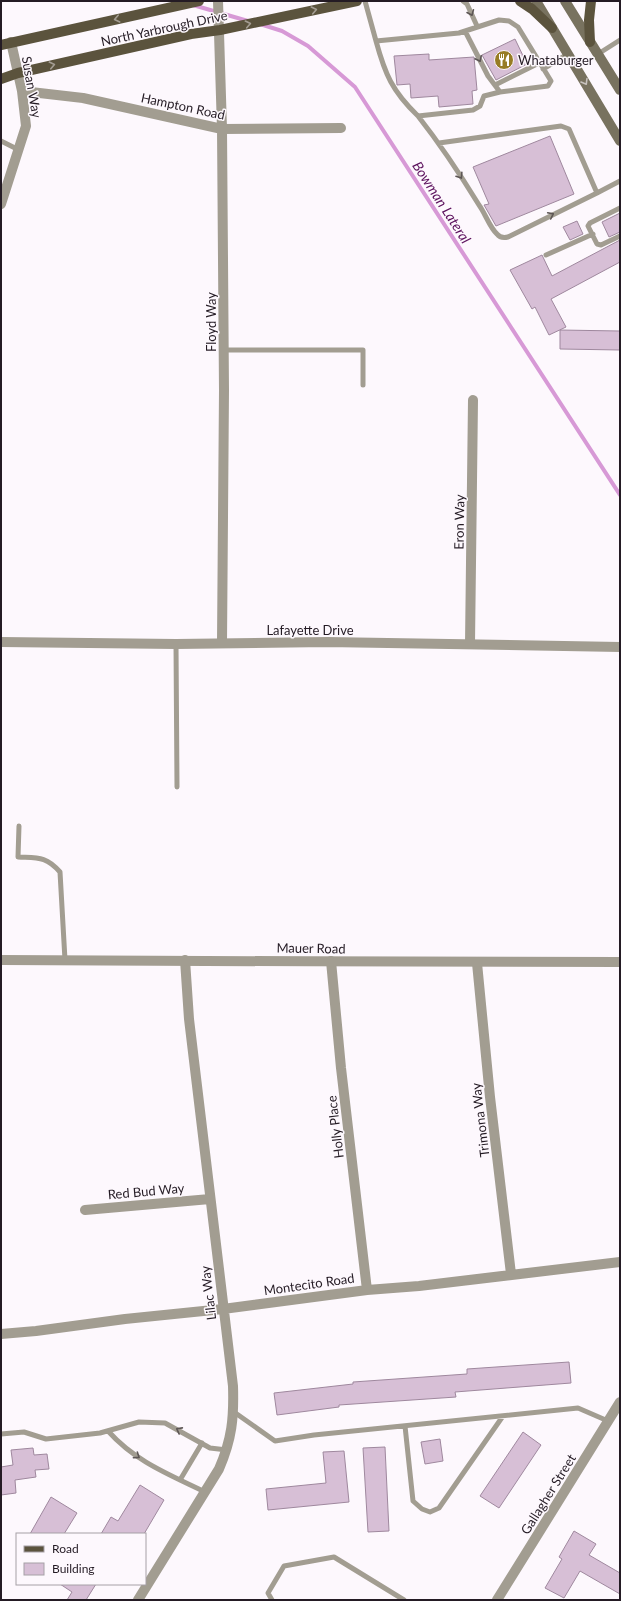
<svg xmlns="http://www.w3.org/2000/svg" width="621" height="1601" viewBox="0 0 621 1601" font-family="Lato,sans-serif">
	<style>
		.lines { fill: none; stroke-linecap: round; stroke-linejoin: round }
		.stream { stroke: #d799d6; stroke-width: 4 }
		.building { fill: #d7bfd6; stroke: #9f889e }
		.service { stroke: #a29d91; stroke-width: 5 }
		.minor { stroke: #a29d91; stroke-width: 10 }
		.tertiary { stroke: #a29d91; stroke-width: 10 }
		.secondary { stroke: #78725f; stroke-width: 10 }
		.primary { stroke: #5b533d; stroke-width: 10 }
		.oneway { stroke: #a49d93 }
		.oneway2 { stroke: #5d5655 }
		.oneway3 { stroke: #c8c2be }
		.labels { text-anchor: middle; dominant-baseline: central; stroke-width: 3; stroke-linejoin: round; paint-order: stroke }
		.street-label { font-size: 13px; fill: #241b24; stroke: #fdf8fd }
		.poi-label { font-size: 13px; fill: #241b24; stroke: #fdf8fd; text-anchor: start }
		.water-label { font-size: 14px; font-style: italic; fill: #5b105c; stroke: #fdf8fd }
	</style>
	<rect width="100%" height="100%" fill="#fdf8fd"/>
	<g class="lines">
		<path class="stream" d="M193,5L248,21
			M260,24L282,31L308,46L355,87L620,495"/>
	</g>
	<path class="building" d="M515,39L527,64L496,80L482,55Z
		M429,54V60L474,57L477,90L472,91L473,104L439,107L438,96L411,98L410,84L397,85L394,56Z
		M550,136L574,194L496,226L484,205L489,204L473,167Z
		M620,213V232L609,237L602,222Z
		M577,221L583,234L570,240L563,227Z
		M620,240V262L551,299L566,327L549,335L535,307L532,309L510,270L542,255L552,276Z
		M560,330L620,331V350L560,349Z
		M569,1362L571,1383L455,1392L456,1397L339,1405V1407L277,1415L274,1393L353,1384V1382L467,1374V1369Z
		M523,1432L541,1445L499,1508L480,1496Z
		M440,1439L443,1461L425,1464L421,1442Z
		M385,1447L389,1531L368,1532L363,1448Z
		M33,1448L34,1455L47,1454L49,1469L35,1470L36,1477L15,1480L16,1493L1,1495V1467L13,1465L11,1450Z
		M344,1451L349,1502L268,1510L266,1489L326,1483L323,1452Z
		M140,1485L164,1500L144,1534H101L111,1517L118,1521Z
		M51,1497L77,1513L64,1534H30Z
		M574,1531L596,1544L589,1555L620,1573V1594L580,1571L564,1598L545,1588L562,1559L559,1557Z
		M60,1584H96L86,1600H67L72,1592Z"/>
	<g class="lines">
		<path class="service" d="M365,1L376,41L459,33L499,20L509,21L518,27L551,81L548,86L500,92L488,76L465,31
			M463,1L467,4L477,26
			M376,41C385,74 392,91 418,116L473,110L480,106L484,96L500,92
			M598,54L620,40
			M543,69L568,54
			M495,85L539,63
			M418,116C440,144 460,174 479,205C485,213 490,228 497,234C500,238 504,238 508,237L597,193
			M1,141L19,150
			M439,143L561,126L569,129L597,193L620,181
			M620,208L590,223L588,226L597,244L601,245L620,236
			M546,255L593,234
			M224,350H363V385
			M176,644L177,787
			M19,826L18,857C38,858 46,856 60,872L65,960
			M234,1412L275,1441L314,1435L578,1408L608,1421
			M405,1426L413,1501L422,1509L430,1512L439,1508L503,1416
			M108,1431C136,1462 168,1474 205,1492
			M1,1434L24,1432L46,1439L100,1433L139,1422L165,1423L210,1448L227,1450
			M180,1480L202,1443
			M272,1600L268,1593L284,1566L334,1557L404,1600"/>
		<path class="minor" d="M218,1L222,129L224,390L222,643
			M22,91L83,98L222,129L341,128
			M1,204L26,126L22,91L11,42
			M470,644L473,400
			M331,961L341,1068L367,1290
			M477,963L490,1097L511,1274
			M85,1210L210,1199
			M1,1334L36,1331L125,1319L223,1309L367,1290L419,1286L620,1262
			M138,1600L219,1469C232,1439 234,1418 233,1386L189,1019L185,960"/>
		<path class="tertiary" d="M1,642L176,644L327,642L620,647
			M1,960C207,960 414,963 620,962
			M497,1600L620,1402"/>
		<path class="secondary" d="M536,1L620,141
			M565,1L620,90"/>
		<path class="primary" d="M520,1L532,9L552,28
			M590,42L589,20L591,1
			M1,45L199,1
			M1,79L18,73L191,34L220,30L357,1"/>
	</g>
	<defs><path id="oneway-chevron" d="M-2-3.5L2.5 0L-2 3.5" fill="none" stroke-width="1.6" stroke-linecap="round" stroke-linejoin="round"/></defs>
	<g class="oneway">
		<use href="#oneway-chevron" transform="translate(314 10) rotate(-12)"/>
		<use href="#oneway-chevron" transform="translate(117 19) rotate(167)"/>
		<use href="#oneway-chevron" transform="translate(248 24) rotate(-12)"/>
		<use href="#oneway-chevron" transform="translate(52 65) rotate(-13)"/>
	</g>
	<g class="oneway2">
		<use href="#oneway-chevron" transform="translate(471 13) rotate(67)"/>
		<use href="#oneway-chevron" transform="translate(479 59) rotate(64)"/>
		<use href="#oneway-chevron" transform="translate(460 176) rotate(57)"/>
		<use href="#oneway-chevron" transform="translate(551 215) rotate(-26)"/>
		<use href="#oneway-chevron" transform="translate(179 1430) rotate(-152)"/>
		<use href="#oneway-chevron" transform="translate(137 1456) rotate(34)"/>
	</g>
	<use class="oneway3" href="#oneway-chevron" transform="translate(585 82) rotate(59)"/>
	<defs>
		<symbol id="restaurant-disc" viewBox="-11 -11 22 22"><circle r="9.5" fill="#977c24" stroke="#fdf8fd"/><path d="M-5-6h1v4h1v-4h1v4h1v-4h1v5L-1.5 .5V6h-2V.5L-5-1ZM5-6V6H3V1.5H1.5Q1.5-4 5-6Z" fill="#fff"/></symbol>
	</defs>
	<g fill-rule="evenodd">
		<use href="#restaurant-disc" x="493" y="49" width="22" height="22"/>
	</g>
	<g class="labels">
		<g class="street-label">
			<text transform="translate(164 28) rotate(-12)">North Yarbrough Drive</text>
			<text transform="translate(32 87) rotate(80)">Susan Way</text>
			<text transform="translate(183 106) rotate(12)">Hampton Road</text>
			<text transform="translate(211 322) rotate(-90)">Floyd Way</text>
			<text transform="translate(459 522) rotate(-89)">Eron Way</text>
			<text x="310" y="630">Lafayette Drive</text>
			<text transform="translate(311 948) rotate(1)">Mauer Road</text>
			<text transform="translate(480 1120) rotate(-97)">Trimona Way</text>
			<text transform="translate(335 1127) rotate(-97)">Holly Place</text>
			<text transform="translate(146 1191) rotate(-5)">Red Bud Way</text>
			<text transform="translate(309 1284) rotate(-8)">Montecito Road</text>
			<text transform="translate(208 1293) rotate(-97)">Lilac Way</text>
			<text transform="translate(548 1494) rotate(-58)">Gallagher Street</text>
		</g>
		<g class="poi-label">
			<text x="518" y="60">Whataburger</text>
		</g>
		<g class="water-label">
			<text transform="translate(442 202) rotate(57)">Bowman Lateral</text>
		</g>
	</g>
	<rect width="621" height="1601" fill="none" stroke="#241b24" stroke-width="4"/>
	<rect x="16" y="1533" width="130" height="52" fill="#fdf8fd" stroke="#a6a0a6"/>
	<rect x="24" y="1546" width="20" height="6" fill="#5b533d" stroke="#a6a0a6"/>
	<text x="52" y="1553" font-size="12" fill="#241b24">Road</text>
	<rect x="24" y="1563" width="20" height="12" fill="#d7bfd6" stroke="#a6a0a6"/>
	<text x="52" y="1573" font-size="12" fill="#241b24">Building</text>
</svg>
